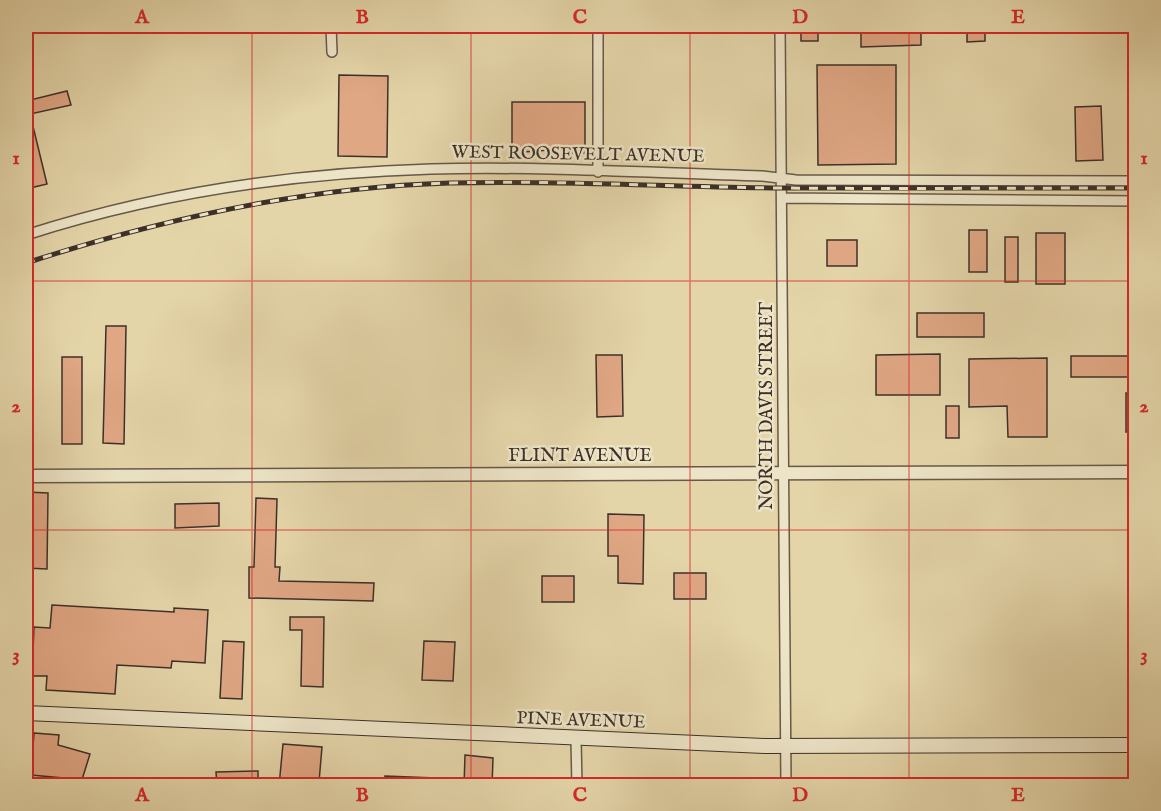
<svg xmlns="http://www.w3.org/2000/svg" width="1161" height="811" viewBox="0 0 1161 811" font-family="'IM FELL English',serif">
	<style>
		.building { fill: #e0a784; stroke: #3c3029; stroke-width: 1.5 }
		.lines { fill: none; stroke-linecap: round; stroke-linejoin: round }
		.minor-casing { stroke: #665949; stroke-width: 12 }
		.tertiary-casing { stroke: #665949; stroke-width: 15 }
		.secondary-casing { stroke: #3c3029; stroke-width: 16 }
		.minor { stroke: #ede4c7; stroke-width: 9 }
		.tertiary { stroke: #ede4c7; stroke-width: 12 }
		.secondary { stroke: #ede4c7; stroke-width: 14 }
		.rail-casing { stroke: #3c3029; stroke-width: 5 }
		.rail { stroke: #ede4c7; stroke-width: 3; stroke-dasharray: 9; stroke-linecap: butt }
		.grid { fill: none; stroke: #d62828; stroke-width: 1.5; stroke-opacity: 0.55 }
		.labels { text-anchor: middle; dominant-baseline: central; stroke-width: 5; stroke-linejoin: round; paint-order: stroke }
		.street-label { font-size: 18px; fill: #3c3029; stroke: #ede4c7 }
		.neatline { fill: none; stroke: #d62828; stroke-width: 2 }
		.grid-label { font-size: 20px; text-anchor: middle; font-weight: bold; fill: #d62828 }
	</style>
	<rect width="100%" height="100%" fill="#e4d5a9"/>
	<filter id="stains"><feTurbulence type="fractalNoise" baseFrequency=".00333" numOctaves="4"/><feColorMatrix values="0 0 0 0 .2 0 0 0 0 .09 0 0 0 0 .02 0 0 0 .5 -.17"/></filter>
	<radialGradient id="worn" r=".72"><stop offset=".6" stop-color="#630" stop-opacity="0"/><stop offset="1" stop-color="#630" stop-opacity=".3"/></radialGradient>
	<path class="building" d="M801,26H818V41H801Z
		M861,26H921V45L861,47Z
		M967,26H985V41L967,42Z
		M817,65H896V164L818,165Z
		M339,75L388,76L387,157L338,156Z
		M67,91L71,105L30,114L47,184L26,189V101Z
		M512,102H585V153H562V149L512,153Z
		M1101,106L1103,160L1076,161L1075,107Z
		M969,230H987V272H969Z
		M1036,233H1065V284H1036Z
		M1005,237H1018V282H1005Z
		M827,240H857V266H827Z
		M917,313H984V337H917Z
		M106,326H126L124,444L103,443Z
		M940,354V395H876V355Z
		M596,355H622L623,416L597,417Z
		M1071,356H1136V377H1071Z
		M62,357H82V444H62Z
		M1047,358V437H1008L1007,406L969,407V359Z
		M1126,393H1136V432H1126Z
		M946,406H959V438H946Z
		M26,492L48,493L47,569L26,568Z
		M256,498L277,499L275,567H280L279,581L374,583L373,601L249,598V567H254Z
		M219,503V526L175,528V504Z
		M608,514L644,515L643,584L618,583V556H608Z
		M674,573H706V599H674Z
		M542,576H574V602H542Z
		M52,605L174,612V608L208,610L205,663L172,661L171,668L117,665L115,694L46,690L47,676H32L34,627L50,628Z
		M290,617H324L323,687L301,686L302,630H290Z
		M223,641L244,642L242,699L220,698Z
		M424,641L455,642L453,681L422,680Z
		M34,733L59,735L58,745L90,754L80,786H61L63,778L31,775Z
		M283,744L322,747L319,782L312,781V786H279Z
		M465,755L493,758L492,786H464Z
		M258,771V786H217L216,772Z
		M385,776L436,778V786H384Z"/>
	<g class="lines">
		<defs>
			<path id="minor" d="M331,26L332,52
				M780,26L786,786
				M598,172V26
				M782,198L1136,201
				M26,235C156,193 294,173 431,169C541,166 652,173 762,176L796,180L1136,181
				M576,739L577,786"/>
			<path id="tertiary" d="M26,476L1136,472"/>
			<path id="secondary" d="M26,713L765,746L1136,745"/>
		</defs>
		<use href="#minor" class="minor-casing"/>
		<use href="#tertiary" class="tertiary-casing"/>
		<use href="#secondary" class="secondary-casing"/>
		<use href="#minor" class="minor"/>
		<use href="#tertiary" class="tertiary"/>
		<use href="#secondary" class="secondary"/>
		<defs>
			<path id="rail" d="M26,263C161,219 307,187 450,183C560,180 671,187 781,188C899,189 1017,188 1136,188"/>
		</defs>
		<use href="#rail" class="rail-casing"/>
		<use href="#rail" class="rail"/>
	</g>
	<path class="grid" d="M252,26V786M471,26V786M690,26V786M909,26V786M26,281H1136M26,530H1136"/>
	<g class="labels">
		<g class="street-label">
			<text transform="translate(578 155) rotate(1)">WEST ROOSEVELT AVENUE</text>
			<text transform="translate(767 406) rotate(-90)">NORTH DAVIS STREET</text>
			<text x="580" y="456">FLINT AVENUE</text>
			<text transform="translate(581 721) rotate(2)">PINE AVENUE</text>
		</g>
	</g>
	<rect width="1161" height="811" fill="none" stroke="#e4d5a9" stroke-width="66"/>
	<rect x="33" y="33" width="1095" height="745" class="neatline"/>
	<g class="grid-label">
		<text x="142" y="23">A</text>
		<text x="362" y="23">B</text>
		<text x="580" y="23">C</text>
		<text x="800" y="23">D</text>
		<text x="1018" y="23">E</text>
		<text x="16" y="164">1</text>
		<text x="1144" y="164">1</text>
		<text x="16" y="412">2</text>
		<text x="1144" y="412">2</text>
		<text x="16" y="661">3</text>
		<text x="1144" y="661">3</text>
		<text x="142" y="801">A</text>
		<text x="362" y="801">B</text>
		<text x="580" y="801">C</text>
		<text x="800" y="801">D</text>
		<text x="1018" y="801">E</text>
	</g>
	<rect width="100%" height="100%" filter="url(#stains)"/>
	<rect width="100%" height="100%" fill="url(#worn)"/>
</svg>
